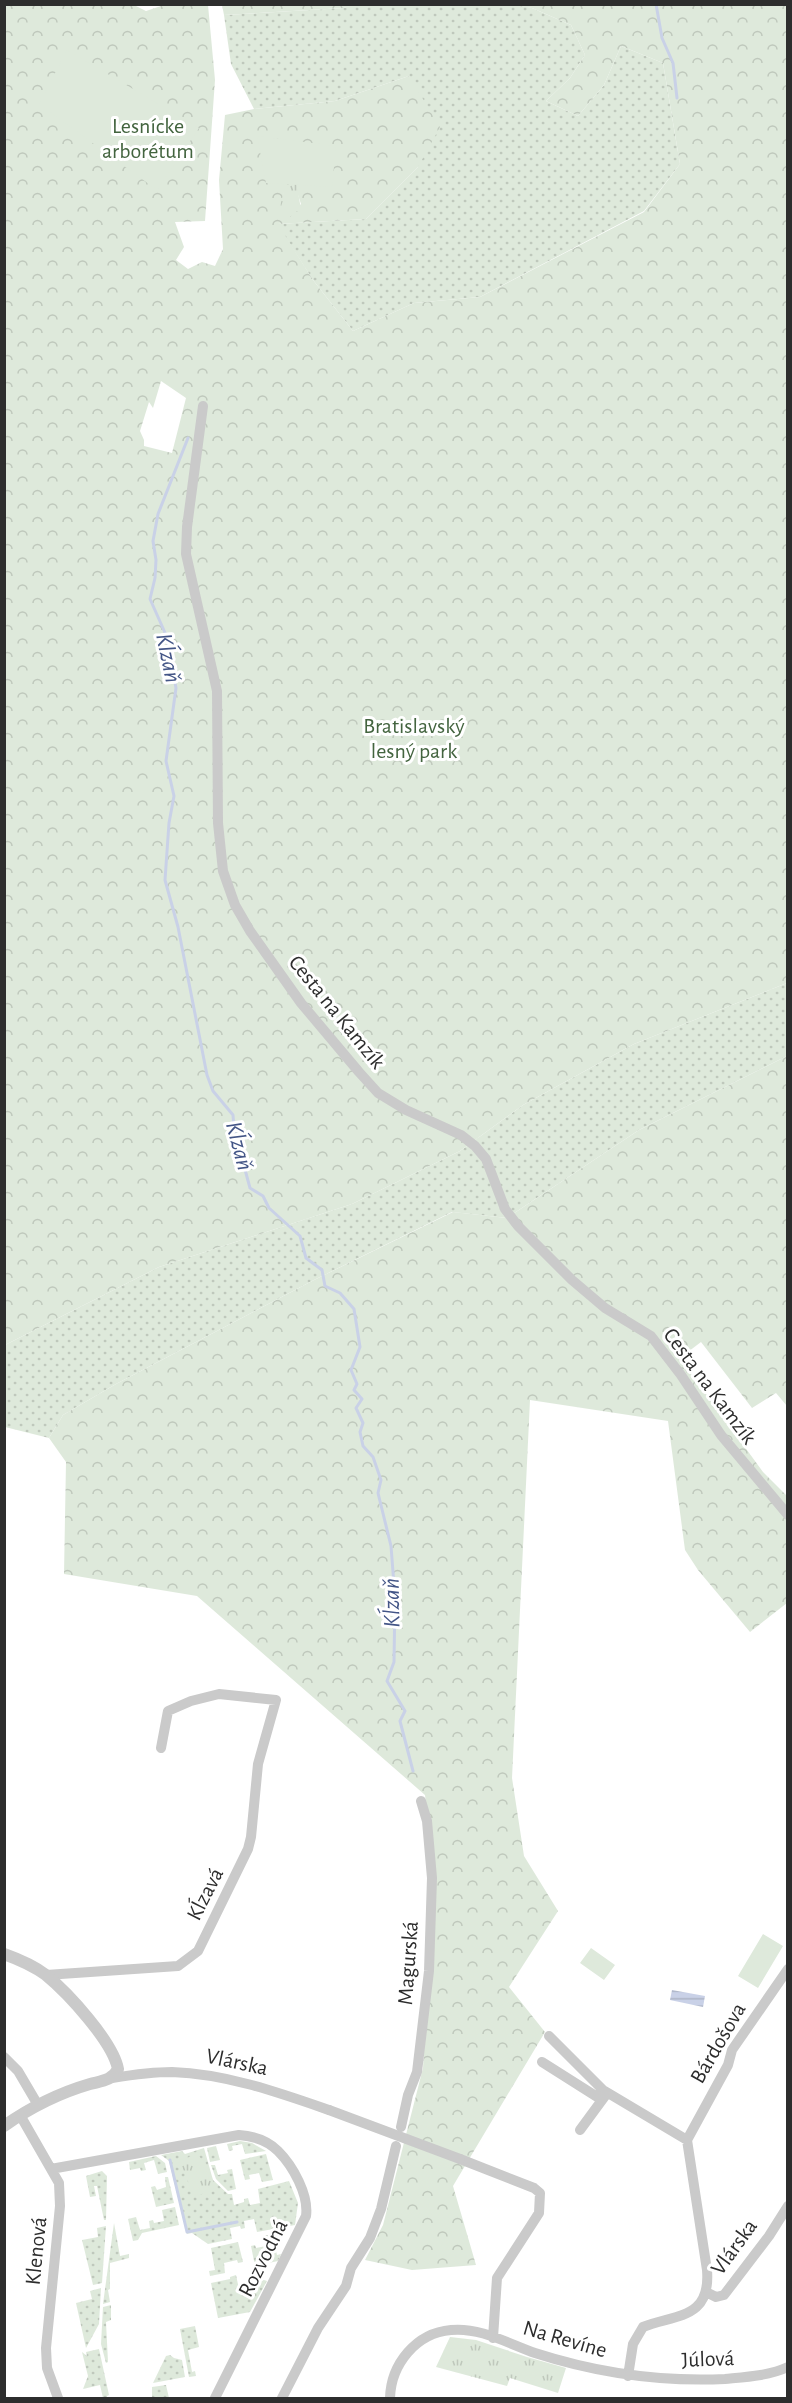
<svg xmlns="http://www.w3.org/2000/svg" width="792" height="2403" viewBox="0 0 792 2403" font-family="'Alegreya Sans',sans-serif">
	<style>
		.grass { fill: url(#grass-dots) }
		.forest { fill: url(#forest-crowns); fill-rule: evenodd }
		.park { fill: url(#park-tufts) }
		.garden { fill: #dee9db }
		.water { fill: url(#water-rules) }
		.lines { fill: none; stroke-linecap: round; stroke-linejoin: round }
		.stream { stroke: #c9d1e7; stroke-width: 3 }
		.minor { stroke: #cacaca; stroke-width: 10 }
		.tertiary { stroke: #cacaca; stroke-width: 12 }
		.minor-bridge { stroke: #cacaca; stroke-width: 10 }
		.labels { text-anchor: middle; dominant-baseline: central; stroke-width: 6; stroke-linejoin: round; paint-order: stroke }
		.park-label { font-size: 22px; fill: #43643f; stroke: #fff }
		.street-label { font-size: 22px; fill: #2d2d2d; stroke: #fff }
		.water-label { font-size: 24px; font-style: italic; fill: #435586; stroke: #fff }
	</style>
	<defs>
		<pattern id="grass-dots" width="8" height="8" patternUnits="userSpaceOnUse" patternTransform="scale(1.5)"><rect width="8" height="8" fill="#dee9db"/><path d="M2 2h.1M6 6h.1" fill="none" stroke="#bfc8bc" stroke-width="1.8" stroke-linecap="round"/></pattern>
		<pattern id="forest-crowns" width="20" height="18" patternUnits="userSpaceOnUse" patternTransform="scale(1.5)"><rect width="20" height="18" fill="#dee9db"/><path d="M2 6a3 3 0 1 1 6 0M12 15a3 3 0 1 1 6 0" fill="none" stroke="#bfc8bc"/></pattern>
		<pattern id="park-tufts" width="24" height="20" patternUnits="userSpaceOnUse" patternTransform="scale(1.5)"><rect width="24" height="20" fill="#dee9db"/><path d="M3 7l-1-3M5 7V3M7 7l1-3M15 17l-1-3M17 17v-4M19 17l1-3" fill="none" stroke="#bfc8bc"/></pattern>
		<pattern id="water-rules" width="6" height="5" patternUnits="userSpaceOnUse" patternTransform="scale(1.5)"><rect width="6" height="5" fill="#c9d1e7"/><path d="M0 2.5h6" fill="none" stroke="#adb4c6"/></pattern>
	</defs>
	<rect width="100%" height="100%" fill="#fff"/>
	<path class="grass" d="M354,4H512L532,8L571,25L585,55L570,78L546,101L578,116L604,85L621,46L663,63L680,164L644,211L480,297L414,303L353,331L313,280L277,224L366,219L418,167L409,76L335,101L254,109L231,64L224,15L344,8Z
		M787,983V1056L639,1130L507,1218L452,1212L314,1280L116,1384L63,1415L49,1438L5,1427V1345L159,1267L352,1204L460,1151L523,1105L634,1044Z
		M240,2141L252,2143L266,2151L245,2154L242,2144L232,2146L233,2150L229,2151L227,2144Z
		M216,2146L220,2160L210,2162L207,2148Z
		M204,2148L213,2180L228,2194H232L234,2205L244,2202V2199L248,2198L250,2205L260,2203L258,2189L289,2181L298,2203L295,2225L257,2232L254,2219L244,2221L245,2228L241,2229L240,2226L230,2228L232,2239L208,2244L192,2233L187,2234L169,2161L161,2155L182,2151L185,2154Z
		M266,2154L273,2180L262,2182L259,2173L249,2175L250,2179L245,2180L240,2160Z
		M156,2156L165,2163L167,2172L158,2174L154,2160L144,2163L146,2170L141,2171L140,2168L130,2170L129,2162Z
		M211,2165H215L218,2175L228,2173L227,2170L232,2169L236,2189L228,2191L216,2179Z
		M102,2171L107,2176L106,2220H104L97,2186H94L96,2196L90,2197L86,2176Z
		M165,2177H168L174,2203L156,2207L151,2187L155,2186L157,2190L166,2187Z
		M175,2207L179,2225L142,2233L138,2240L133,2241L128,2219L136,2217L140,2230L150,2228L149,2221L153,2220L154,2223L164,2221L162,2210Z
		M114,2223L120,2256L129,2254V2258L110,2263V2289L108,2290L110,2302L103,2304Z
		M106,2226L102,2283L93,2285L82,2240L98,2237L97,2228Z
		M272,2234L277,2255L281,2254L278,2261L255,2266L251,2246L255,2245L256,2248L266,2246L264,2236Z
		M238,2242L243,2262L238,2263L237,2260L224,2263L225,2273L210,2276L209,2271L215,2270L211,2248Z
		M236,2275L239,2289L249,2286L248,2279L252,2278L253,2282L264,2280L267,2281L250,2312L218,2318L211,2283L230,2279V2277Z
		M101,2288L99,2324L86,2348L76,2303L92,2299L90,2291Z
		M111,2305V2320L106,2322L108,2362L106,2363L101,2344L103,2307Z
		M195,2326L199,2347L188,2350L192,2372L195,2371L196,2376L189,2377L180,2329Z
		M99,2349L109,2395L107,2396V2398H103L100,2385L83,2389L88,2376L82,2352L87,2356L86,2352Z
		M170,2355L174,2358L182,2360L185,2377L153,2383L166,2356Z
		M166,2385L169,2398H152V2387Z"/>
	<path class="forest" d="M132,4L146,11L164,5H208L215,80L205,221L175,222L184,247L176,260L188,269L202,262L215,266L223,249L219,180L225,115L254,109L335,101L409,76L440,127L418,167L366,219L278,224L313,280L353,331L414,303L480,297L644,212L680,164L663,63L621,46L604,85L578,116L546,101L570,78L585,55L571,25L532,8L512,5H787V983L634,1044L523,1105L460,1151L352,1204L159,1267L5,1345V5ZM287,189L298,195L301,204L295,211L283,202L284,192ZM161,381L186,398L172,453L144,446V440L140,431L149,402L153,408Z
		M222,5V4L354,5L344,8L224,15Z
		M787,1056V1406L776,1393L752,1408L701,1342L680,1358L763,1472L787,1496V1603L750,1632L698,1570L685,1550L668,1421L530,1400L512,1778L524,1856L558,1911L509,1987L545,2032L453,2186L476,2265L412,2270L365,2260L383,2225L423,2068L434,1876L425,1795L197,1596L64,1574L66,1462L49,1438L63,1415L116,1384L314,1280L453,1212L507,1218L639,1130Z"/>
	<path class="park" d="M296,181L301,209L300,212L296,211L290,217L281,212C279,204 283,198 284,190L290,183Z
		M196,2153L206,2164L217,2190L194,2196L180,2162Z
		M450,2337L476,2340L527,2357L566,2368L558,2393L510,2378L507,2386L436,2367Z"/>
	<path class="garden" d="M67,50L199,128L157,190L39,104Z
		M257,136L336,146L332,187L266,183Z
		M763,1934L783,1946L758,1988L738,1976Z
		M591,1948L615,1965L604,1980L580,1963Z"/>
	<path class="water" d="M672,1990L705,1996L703,2007L670,2000Z"/>
	<g class="lines">
		<path class="stream" d="M656,4L662,38L673,63L677,98
			M188,438L158,514L153,541L156,560L155,578L150,599L166,635L176,688L166,761L174,796L169,823L165,880L178,927L207,1075L213,1091L233,1115L234,1129L250,1188L263,1196L269,1208L300,1236L306,1258L322,1270L325,1286L340,1293L354,1309L360,1347L351,1370L357,1384L354,1390L362,1399L356,1408L363,1423L360,1432L363,1446L373,1457L381,1480L378,1493L391,1546L395,1598L394,1662L387,1681L405,1711L400,1721L413,1771
			M170,2160L187,2232L237,2222"/>
		<path class="minor" d="M203,406L187,527L186,554L217,691L218,823L223,871L235,905L250,931L301,1003L359,1072L378,1093L406,1110L461,1135L475,1146L486,1159L505,1209L518,1226L572,1280L605,1308L651,1336L681,1375L721,1435L788,1515
			M46,1975L178,1966L198,1951L248,1849L251,1837L258,1764L276,1700L219,1694L191,1701L168,1711L161,1748
			M549,2036L603,2090L687,2140
			M4,2057L18,2071L38,2105
			M542,2062L602,2100
			M112,2078C131,2075 152,2072 172,2072C227,2074 277,2092 329,2110
			M20,2115L59,2183L60,2206L46,2348L47,2368L58,2398
			M401,2127L408,2095L417,2072L429,1971L432,1878L427,1821L421,1801
			M580,2130L605,2096
			M460,2159L534,2188L540,2193L539,2213L497,2278L493,2338
			M51,2169L239,2135C253,2136 268,2141 278,2151C293,2166 309,2195 306,2216L215,2398
			M706,2292L716,2297L724,2295L769,2236L788,2206
			M628,2376L633,2344L643,2327C675,2314 711,2320 707,2270L687,2140L728,2065L732,2050L788,1969
			M282,2398L318,2328L346,2286L351,2268L370,2238L381,2209L396,2146
			M390,2398C391,2364 416,2333 451,2330C480,2327 509,2344 535,2353C597,2373 660,2382 725,2379C746,2377 768,2376 788,2367"/>
		<path class="tertiary" d="M4,1954C18,1959 34,1966 46,1975C68,1993 113,2042 118,2069C112,2081 101,2081 90,2084C59,2093 31,2107 4,2126"/>
		<path class="minor-bridge" d="M329,2110L460,2159"/>
	</g>
	<g class="labels">
		<g class="park-label">
			<text x="148" y="126">Lesnícke<tspan x="148" dy="25">arborétum</tspan></text>
			<text x="414" y="726">Bratislavský<tspan x="414" dy="25">lesný park</tspan></text>
		</g>
		<g class="street-label">
			<text transform="translate(337 1012) rotate(51)">Cesta na Kamzík</text>
			<text transform="translate(710 1386) rotate(53)">Cesta na Kamzík</text>
			<text transform="translate(205 1894) rotate(-63)">Kĺzavá</text>
			<text transform="translate(408 1963) rotate(-86)">Magurská</text>
			<text transform="translate(718 2043) rotate(-60)">Bárdošova</text>
			<text transform="translate(237 2062) rotate(12)">Vlárska</text>
			<text transform="translate(734 2247) rotate(-54)">Vlárska</text>
			<text transform="translate(36 2251) rotate(-84)">Klenová</text>
			<text transform="translate(263 2258) rotate(-63)">Rozvodná</text>
			<text transform="translate(565 2339) rotate(16)">Na Revíne</text>
			<text transform="translate(708 2359) rotate(-2)">Júlová</text>
		</g>
		<g class="water-label">
			<text transform="translate(168 658) rotate(78)">Kĺzaň</text>
			<text transform="translate(239 1146) rotate(75)">Kĺzaň</text>
			<text transform="translate(392 1603) rotate(-91)">Kĺzaň</text>
		</g>
	</g>
	<rect width="792" height="2403" fill="none" stroke="#2d2d2d" stroke-width="12"/>
</svg>
